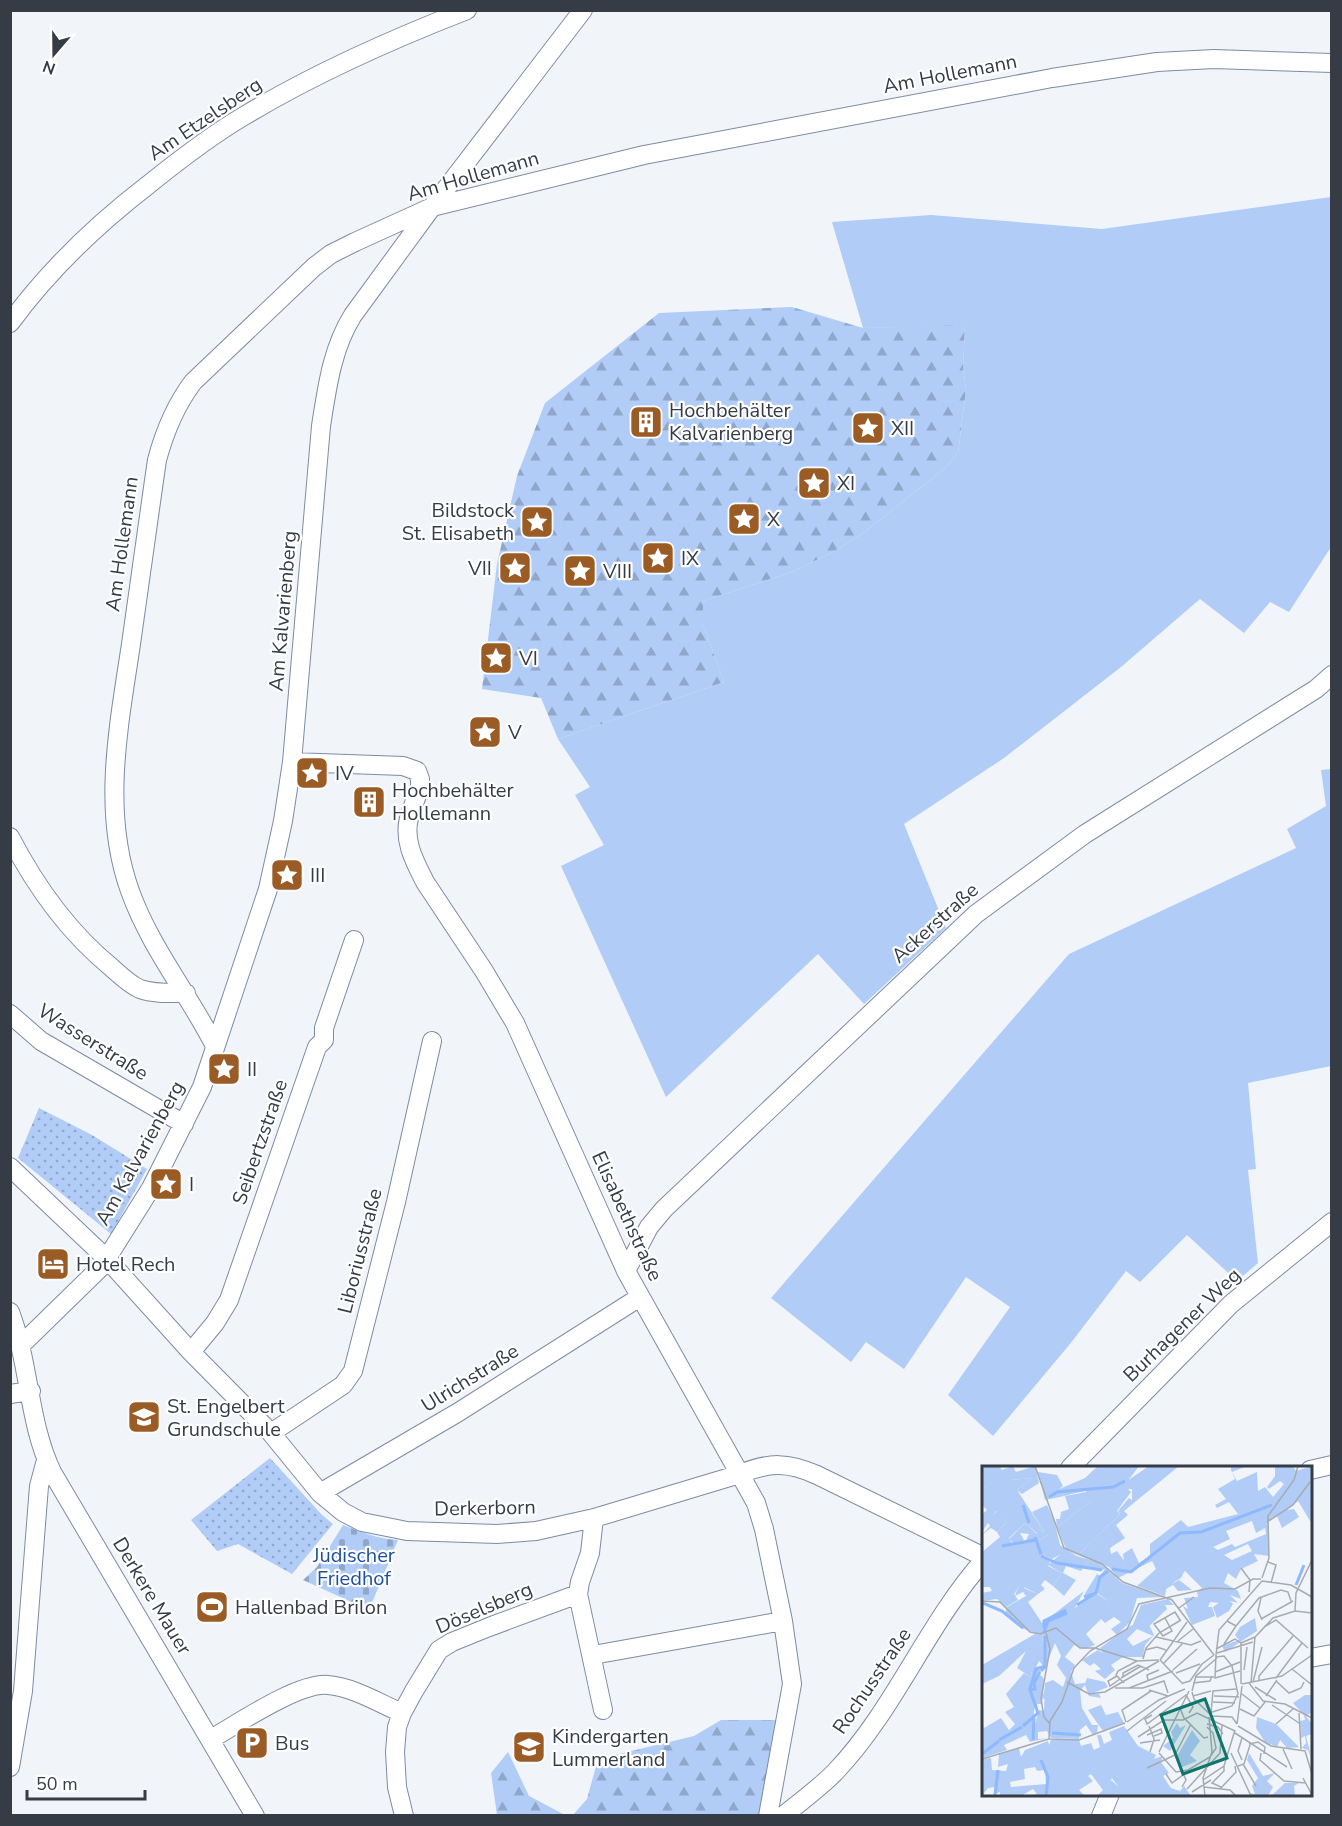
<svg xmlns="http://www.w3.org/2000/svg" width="1342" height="1826" viewBox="0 0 1342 1826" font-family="'Nunito Sans',sans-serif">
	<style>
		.grass { fill: #b0ccf7 }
		.forest { fill: url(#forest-firs) }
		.cemetery { fill: url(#cemetery-stones) }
		.park { fill: url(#park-dots) }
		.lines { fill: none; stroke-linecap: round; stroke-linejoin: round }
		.street-casing { stroke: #7d8ba3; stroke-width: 20 }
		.street { stroke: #fff; stroke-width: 18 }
		.labels { text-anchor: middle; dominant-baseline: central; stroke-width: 4.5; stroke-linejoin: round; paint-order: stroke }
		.street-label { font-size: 20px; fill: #363c46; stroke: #fff }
		.poi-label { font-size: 20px; fill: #363c46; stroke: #fff; text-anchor: start }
		.park-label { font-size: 20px; fill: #1c4f9e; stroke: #fff }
		.inset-river { fill: none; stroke: #8eb9fe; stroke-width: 3 }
		.inset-road { fill: none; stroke: #a6abb2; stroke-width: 1.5 }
		.view { fill: #0f766e; fill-opacity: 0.15; stroke: #0f766e; stroke-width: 3 }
		.inset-edge { fill: none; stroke: #363c46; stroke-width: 3 }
	</style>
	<defs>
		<pattern id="forest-firs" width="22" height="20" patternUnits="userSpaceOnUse" patternTransform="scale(1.5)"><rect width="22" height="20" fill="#b0ccf7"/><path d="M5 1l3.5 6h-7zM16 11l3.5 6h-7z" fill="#90a7ca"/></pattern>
		<pattern id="cemetery-stones" width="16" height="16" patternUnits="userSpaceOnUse" patternTransform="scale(1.5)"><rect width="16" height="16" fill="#b0ccf7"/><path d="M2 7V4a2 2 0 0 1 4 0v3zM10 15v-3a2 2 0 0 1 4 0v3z" fill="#90a7ca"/></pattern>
		<pattern id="park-dots" width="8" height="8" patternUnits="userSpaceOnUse" patternTransform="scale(1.5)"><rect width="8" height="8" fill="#b0ccf7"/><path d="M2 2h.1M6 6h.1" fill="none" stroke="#90a7ca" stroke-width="1.8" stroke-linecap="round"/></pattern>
	</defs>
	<rect width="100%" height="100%" fill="#f1f5fa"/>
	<path class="grass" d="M1331,197V547L1289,612L1270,602L1244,633L1200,599L1121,667L1004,758L904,824L946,928L864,1004L818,954L666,1097L561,866L604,845L575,795L590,787L558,739L724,682L703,624V601L792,572L833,552L862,534L945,468L958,453L966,390L963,367L965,326L863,328L832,222L931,215L1102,229Z
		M1331,769V1066L1248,1083L1256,1169L1248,1170L1258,1263L1237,1281L1187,1235L1140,1282L1126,1271L1070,1344L993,1436L948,1395L1010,1307L966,1277L904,1369L866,1342L851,1362L771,1298L1069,954L1296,848L1287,829L1326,806L1321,770Z"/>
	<path class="forest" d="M792,307L863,328L965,325L963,367L966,390L958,453L945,468L862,534L833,552L792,572L703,601V624L724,682L558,739L541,698L482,689L497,564L517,476L545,403L659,313Z
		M721,1720H778L766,1815L572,1816L587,1799L598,1759L694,1736Z
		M508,1752L529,1796L565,1815H497L491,1773Z"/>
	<path class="cemetery" d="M343,1525C361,1532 378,1539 398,1540L369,1610L303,1580L317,1567Z"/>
	<path class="park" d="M39,1108L92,1135L147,1169L111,1234L18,1158Z
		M270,1458L322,1515L333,1524L292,1574L238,1544L217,1551L191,1520Z"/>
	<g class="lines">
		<defs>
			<path id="street" d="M10,323C49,270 96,225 148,185C179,160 210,136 244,116C315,73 390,40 467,10
				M292,762L403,766L417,771L420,779V786C417,797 412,807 409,818C403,841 415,862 425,882L484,971L515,1023L626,1271L756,1503L764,1529L783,1621L792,1684L768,1816
				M10,837C36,887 67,931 111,967C120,975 129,984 140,989C154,994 171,993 186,993
				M10,1014L41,1041L184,1124
				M215,1046C188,993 150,947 130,891C101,811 119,725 131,644C140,582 148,521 157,460C165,430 175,406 193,382L314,267L331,254L355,242L432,207L644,155L1052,78L1157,62L1214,59L1332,63
				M10,1167L107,1259L191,1352L271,1433L320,1493L343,1512L362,1522L407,1531L497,1534L536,1531L594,1518L740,1474C769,1462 788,1462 817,1475L984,1557
				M626,1271L649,1227L664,1209L976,914L1085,834L1316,689L1332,675
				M10,1312C30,1364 28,1422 52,1472L255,1816
				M20,1346L102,1266L151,1188L202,1087L268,889L283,821L292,762L321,426C327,388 332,348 353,315L432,207L583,10
				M191,1352L215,1323L229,1300L317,1047L324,1040V1028L354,940
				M10,1394L31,1391
				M271,1433L343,1385L353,1371L396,1202L432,1041
				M1070,1468L1231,1304L1332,1222
				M1310,1470L1332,1465
				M320,1493L457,1413L640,1297
				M594,1518L590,1553L580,1582L578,1594L603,1710
				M593,1655L783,1621
				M1310,1658L1332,1654
				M211,1739C237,1724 299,1682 328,1685C353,1687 379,1703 402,1713
				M10,1767L23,1691L39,1486L46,1460
				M404,1816L397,1787L395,1752L397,1727L402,1713L414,1691L439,1650L452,1642L489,1627L578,1594
				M783,1816C801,1801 821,1787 836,1771C895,1709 927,1624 984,1560
				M1101,1816L1110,1794"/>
		</defs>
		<use href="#street" class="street-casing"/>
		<use href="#street" class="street"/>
	</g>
	<defs>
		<symbol id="building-square" viewBox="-11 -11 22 22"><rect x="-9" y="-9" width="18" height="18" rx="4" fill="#9b5b25" stroke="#fff"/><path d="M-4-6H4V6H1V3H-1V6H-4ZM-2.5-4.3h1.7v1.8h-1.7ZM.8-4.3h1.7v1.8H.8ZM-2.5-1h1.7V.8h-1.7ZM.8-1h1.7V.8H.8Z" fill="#fff"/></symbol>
		<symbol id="sight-square" viewBox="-11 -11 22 22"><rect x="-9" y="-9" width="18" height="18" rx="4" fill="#9b5b25" stroke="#fff"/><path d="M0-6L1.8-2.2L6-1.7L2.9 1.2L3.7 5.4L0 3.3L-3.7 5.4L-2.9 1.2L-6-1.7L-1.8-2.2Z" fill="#fff"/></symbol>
		<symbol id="hotel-square" viewBox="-11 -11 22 22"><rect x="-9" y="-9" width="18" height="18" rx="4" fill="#9b5b25" stroke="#fff"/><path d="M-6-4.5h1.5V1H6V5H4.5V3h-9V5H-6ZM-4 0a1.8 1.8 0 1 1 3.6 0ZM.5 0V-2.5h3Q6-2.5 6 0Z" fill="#fff"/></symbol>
		<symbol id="school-square" viewBox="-11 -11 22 22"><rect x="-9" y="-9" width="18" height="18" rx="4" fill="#9b5b25" stroke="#fff"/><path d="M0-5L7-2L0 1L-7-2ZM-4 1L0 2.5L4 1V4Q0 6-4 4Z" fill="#fff"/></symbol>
		<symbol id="stadium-square" viewBox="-11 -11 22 22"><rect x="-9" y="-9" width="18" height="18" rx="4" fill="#9b5b25" stroke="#fff"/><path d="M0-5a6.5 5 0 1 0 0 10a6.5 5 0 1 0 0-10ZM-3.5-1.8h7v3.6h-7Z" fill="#fff"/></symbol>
		<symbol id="parking-square" viewBox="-11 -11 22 22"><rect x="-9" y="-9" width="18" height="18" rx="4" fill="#9b5b25" stroke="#fff"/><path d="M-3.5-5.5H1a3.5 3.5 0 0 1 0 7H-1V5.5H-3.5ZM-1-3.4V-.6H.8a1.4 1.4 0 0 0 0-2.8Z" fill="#fff"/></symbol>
	</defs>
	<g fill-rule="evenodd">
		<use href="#building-square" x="627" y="403" width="38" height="38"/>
		<use href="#sight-square" x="849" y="409" width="38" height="38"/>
		<use href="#sight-square" x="795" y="464" width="38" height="38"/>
		<use href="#sight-square" x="725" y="500" width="38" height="38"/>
		<use href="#sight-square" x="518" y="503" width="38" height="38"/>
		<use href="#sight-square" x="639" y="539" width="38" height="38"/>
		<use href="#sight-square" x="496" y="549" width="38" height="38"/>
		<use href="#sight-square" x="561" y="552" width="38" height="38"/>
		<use href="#sight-square" x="477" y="639" width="38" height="38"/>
		<use href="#sight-square" x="466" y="713" width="38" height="38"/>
		<use href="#sight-square" x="293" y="754" width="38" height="38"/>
		<use href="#building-square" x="350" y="783" width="38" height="38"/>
		<use href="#sight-square" x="268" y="856" width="38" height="38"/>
		<use href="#sight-square" x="205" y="1050" width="38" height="38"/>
		<use href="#sight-square" x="147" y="1165" width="38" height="38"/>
		<use href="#hotel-square" x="34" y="1245" width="38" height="38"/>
		<use href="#school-square" x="125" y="1398" width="38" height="38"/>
		<use href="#stadium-square" x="193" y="1588" width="38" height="38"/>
		<use href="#parking-square" x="233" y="1724" width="38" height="38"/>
		<use href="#school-square" x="510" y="1728" width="38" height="38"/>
	</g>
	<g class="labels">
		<g class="street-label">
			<text transform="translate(950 74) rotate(-11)">Am Hollemann</text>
			<text transform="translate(205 119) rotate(-34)">Am Etzelsberg</text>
			<text transform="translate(473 176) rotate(-16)">Am Hollemann</text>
			<text transform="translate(122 544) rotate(-82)">Am Hollemann</text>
			<text transform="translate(283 611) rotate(-85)">Am Kalvarienberg</text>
			<text transform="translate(935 923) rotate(-42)">Ackerstraße</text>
			<text transform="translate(93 1042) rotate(32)">Wasserstraße</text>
			<text transform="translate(260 1142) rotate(-71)">Seibertzstraße</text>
			<text transform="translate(140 1153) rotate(-61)">Am Kalvarienberg</text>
			<text transform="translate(627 1216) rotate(65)">Elisabethstraße</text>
			<text transform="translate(360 1251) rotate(-76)">Liboriusstraße</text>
			<text transform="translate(1182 1325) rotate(-44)">Burhagener Weg</text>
			<text transform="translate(470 1378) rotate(-32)">Ulrichstraße</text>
			<text transform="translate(485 1508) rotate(-1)">Derkerborn</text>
			<text transform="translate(152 1596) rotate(59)">Derkere Mauer</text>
			<text transform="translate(484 1608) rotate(-23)">Döselsberg</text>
			<text transform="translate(872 1681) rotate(-56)">Rochusstraße</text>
		</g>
		<g class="poi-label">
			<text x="669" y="410">Hochbehälter<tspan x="669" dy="23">Kalvarienberg</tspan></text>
			<text x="891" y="428">XII</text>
			<text x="837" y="483">XI</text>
			<text x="514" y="510" text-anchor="end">Bildstock<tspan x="514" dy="23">St. Elisabeth</tspan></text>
			<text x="767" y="519">X</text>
			<text x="681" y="558">IX</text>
			<text x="492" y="568" text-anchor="end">VII</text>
			<text x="603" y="571">VIII</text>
			<text x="519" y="658">VI</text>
			<text x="508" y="732">V</text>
			<text x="335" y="773">IV</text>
			<text x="392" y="790">Hochbehälter<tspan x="392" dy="23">Hollemann</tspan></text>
			<text x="310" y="875">III</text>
			<text x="247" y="1069">II</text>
			<text x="189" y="1184">I</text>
			<text x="76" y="1264">Hotel Rech</text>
			<text x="167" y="1406">St. Engelbert<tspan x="167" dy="23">Grundschule</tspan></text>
			<text x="235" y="1607">Hallenbad Brilon</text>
			<text x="552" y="1736">Kindergarten<tspan x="552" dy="23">Lummerland</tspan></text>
			<text x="275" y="1743">Bus</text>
		</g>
		<g class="park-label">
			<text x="354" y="1555">Jüdischer<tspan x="354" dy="23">Friedhof</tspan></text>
		</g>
	</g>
	<g transform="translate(982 1466)">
		<rect width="330" height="330" fill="#f1f5fa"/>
		<path d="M0,0H17L20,4L31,0L34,6L53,0L57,17L40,28L35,24L50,12L29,14L4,34L1,28L19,12L0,23ZM129,0H156L145,15L167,0H197L142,45L146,49L134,59L143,72L128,82L129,88L135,85L142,95L141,88L150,82L157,97L168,90V78L199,54L206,61L256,48L247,36L235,42L233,39L244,33L236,23L253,13L249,4V0H265L250,6L255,15L275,6L276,25L283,21L291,31L302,18L298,15L287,23L285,21L293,10V0H311L314,5L330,0V58L316,35L305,44L312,43L317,51L300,62L295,50L286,55L287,90L272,88L276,95L259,103L254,113L246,107L242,117L256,125L259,133L248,129L238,137L228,136L226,141H230L233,150L210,159L201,140L206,143L202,132L216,131L215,126L220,122L203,105L190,118L197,114L210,124L196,125L191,119L184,123L183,130L155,120L174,103L170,95L136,112L127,101L96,89L138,48L136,45L147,32L150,34V23H143ZM270,55L274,67L283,62L284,68L253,81L250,78L236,84L231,81L248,73L244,65ZM266,78L270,85L250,94L242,89ZM56,6L75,9L81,20L76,24L82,30L63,34ZM126,22L128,27L109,35L75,61L74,53H78L79,46L87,43L83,30ZM65,39L72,54L66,69L57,74V92L44,74L47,68L38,67L42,74L33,79L27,73L43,57L55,68L57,63L63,67L50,46ZM15,45L25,56L15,66L9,62L0,69L8,60L5,55ZM81,86L115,96L124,102L140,117L181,131L155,132L148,156L135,169L129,163L139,156L132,151L123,157L119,153L104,168L113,179L102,183L92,179L83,191L93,199L89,206L93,218L103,217L105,212L123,216L126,221L109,228H117L119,232L107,230L103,219L98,225L100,242L110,259H116L115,268L111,269L104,259L98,264L97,273L69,272L65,265L56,266V273L65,272L48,276L44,269L22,279L25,284L0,292V259L2,262L19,252L27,264L33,258L23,246L32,241L24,228L42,207L49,211L53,181L61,179L60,169L39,162L23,148L25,141L44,130L41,126L33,130L37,120L56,128L46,136L60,157L102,125L93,142L115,128L128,136L115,127L118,116L113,127L108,126L113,128L102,129L115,108L118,110L123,103L118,105L102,100L99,105L84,100L81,107L94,114L82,130L71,120L80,107L66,99ZM73,177L79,190L75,199L84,212L81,221L71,214L63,217L62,245L57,244L52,262V244L55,238H60L62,213L59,209L54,213L59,205L54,201L57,195L62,201L65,197ZM165,154L172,169L163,179L161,191H141L129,199L133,204L123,213L113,205L119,203L112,197L108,200L100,194L116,184L121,187L118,182L148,160ZM155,163L171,170L151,180L145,173ZM323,229H330V246L324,250L330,258V268L324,270L330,294L326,284L320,282L324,277L323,270L319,272L318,255L323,254L322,249L311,237ZM119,239L124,249L136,246L142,257L121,265L106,244ZM195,257L198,262L204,259L188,285L181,280L191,272L189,266ZM142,260L156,280L174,289L172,293L181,290L179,296L187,307L181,310L186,321L198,325L202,320L209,330H143L130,312L119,330H115L121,324L109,308L106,310L111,315L97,324L103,330H46L55,328L51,323L39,330H18V326L13,328V321L6,322L0,330V293L9,292L10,304L24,305L26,298L16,301L17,288L37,282L39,291L43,284L66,275L67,279L69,274H97L99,280L109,277L112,284L118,281L115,269H119L122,278L130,274L127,266ZM53,301L55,305L63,304L64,318L29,321L28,316L43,313L42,303ZM210,264L218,275L208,289L215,295L198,302L195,290Z" fill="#b0ccf7" fill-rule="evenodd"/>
		<path d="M116,0H129L140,7L142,19L149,26L135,45L138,48L96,89L84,83L75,61L109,35L128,26L126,22L106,23L82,30L75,24L103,12ZM28,9L29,14L50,12L35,24L63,67L57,63L56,68L43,57L27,72L30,78L45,74L57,91V74L66,69L62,59L72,54L78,79L95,90L81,87L70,93L61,89L68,96L66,100L80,107L71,120L63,114L59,119L63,123L56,128L38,119L32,128L36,134L24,141L15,133L0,135V127L10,125L8,121H0V86L18,71L15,66L25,56L14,45L0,66V48L5,44L0,39V23ZM248,129L256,137L248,135L251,138L247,145L235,152L231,141ZM53,168L60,169L61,179L54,181L49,211L35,202L44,185L17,210L0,218V199ZM303,317H317L312,320L313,330H289Z" fill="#b0ccf7"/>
		<path d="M273,152L275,165L243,186L240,180L257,174L253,169L258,161Z" fill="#b0ccf7"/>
		<path d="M129,0H157L142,20L109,35L104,25L64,33L62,29L76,22L82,26L134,16L140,8ZM17,11L22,20L2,31L3,20ZM197,76L212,85L199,112L178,124L176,117L184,106L180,103L197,85ZM21,89L23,93L17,102L34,110L43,121L33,128L38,120L32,112L6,108ZM123,110L131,120L138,117L143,127L121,126L118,118ZM186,133L192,139H183L185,143L162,165L150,161L159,139ZM110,138L120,143L100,165L97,162L86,174L79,169ZM71,215L80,229L73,233L76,241L71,248L65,232L60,233L64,218ZM275,251L294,258L317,281L305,282L298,274L295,281L283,276L274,262ZM145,265L150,273L142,281L139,277L118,293L112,288L113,292L105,294L109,307L105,303L101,305L98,288L119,282ZM69,275H79L81,295L93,309L87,312L83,306L73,305L67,289ZM267,287L281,310L293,307L285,315L291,321L286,330H270L268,327L273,328L270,320L276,312L265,294ZM165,303L168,308L177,304L194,330L162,326L157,318ZM129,314L140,324L149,318L153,325L149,330H118Z" fill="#b0ccf7"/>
		<path class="inset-river" d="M67,31L75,26L131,21L143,15M41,39L47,57M53,71L59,88M20,80L53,74M59,90L75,97L120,104M130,103L149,106L198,67L219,66L290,39M314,119L322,99M102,131L114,127L118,111L126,105M1,137L20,145L41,162M95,139L114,127M62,162V155L84,144M62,166L66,155L85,147M59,205L63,201V170M48,223L54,203L63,200M41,260L56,247L48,224L53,223L52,217L58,206M70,267L99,269M17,274L40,261M51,274L52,252M0,288L17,275M59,294L66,311L64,330M13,329L16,304"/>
		<path class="inset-road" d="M53,0L82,82L120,98L141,116L190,134L232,189M285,56L311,39L328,16M286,96L294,99L289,117M259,102L268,114L267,126M280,112L287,92L286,50L312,14L316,0M280,115L309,119L330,131M279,132L276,145L280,154M0,135L18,136L48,166L58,168L74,162L98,182H113L155,195L177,194M197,142L212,131M313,145L314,127L330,94M183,152L190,165L181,170L172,158L193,146L198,154M279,153L311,135M245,155L254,160L277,132L299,124L306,126L309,135M282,161L294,154L326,182M64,167L68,183L59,233L62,251L68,258M174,171L209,179L219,175M196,175L211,163M259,177L273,171L291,152L313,145L330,147M259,177V218M242,178L254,160M234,183L253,173L259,177M163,184L175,181L184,184M235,187L271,176M234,189L237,164L280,115M234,189L233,212L258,205M161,193L164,182L177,167L199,154M178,194L205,156M178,194L201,218M182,197L201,177M310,203L330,219M191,204L215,183M262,204L265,181M233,206L258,196M194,207L218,198M135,210L126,215L128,220L138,213M141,211V207L156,199L167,204M213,211H232M139,212L159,200M294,212L320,177M166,214L165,209L177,204M277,215V210L311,170M294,215L307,227L319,222L322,216M85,216L107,228L123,226L177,195M271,216L280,181M142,217L134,209L136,205L155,195M201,217L208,215L220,198L232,189M211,217L228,215L230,210M267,217L281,235L303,238L330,252M269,217L273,171M260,218L300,210L330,189M273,221L294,234M133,222H161L182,215L186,227M147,222L191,205M167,224L186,230M210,225L214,210L235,192M210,226L212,233L230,250L250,251L255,258M260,228L278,242M211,230L229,225M232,230L257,231M284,230L295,214M231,236L253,237M290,239L317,257M198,242L202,252L222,272L226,271M258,243L272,250L283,236M227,247L250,240L256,228L250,200L242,190L234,191M229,247L231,225L254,223M317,247L319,283M170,249L163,253L165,258L204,229L211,241L207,247M144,256L140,244L169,225M145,256L177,234L203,223M225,258L236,261L241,268M255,258L260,220M294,258L311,243M167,260L172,273L168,286M256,260L289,280L323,285L330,308M145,265L184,235M253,267L305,301M165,269L179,263L180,267L172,270M156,271L182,254H201L215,247L253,265M260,272L256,285L260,294M67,273L97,274L143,257M158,277L178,274M267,278L276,276L283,281L282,288M301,283L310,303M177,286L207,225M177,287L194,306L206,304L228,291L234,282L231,267L225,261M249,287L269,330M279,287L278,294L302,315L324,317M0,293L67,273L68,255L80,236L92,202L108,185L145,163L157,138L228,122L253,123L271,113H279M261,298L274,320M256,300L262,298L268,279M165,302L193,289M184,308L190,317L201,309M321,312L330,329M221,314L242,300L253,264M200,321L204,314L193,289L209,258M222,321L248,324L254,330M239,321L230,317L242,305V300M205,323L238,287L240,258M238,323L254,306L253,300M210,326L229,314M223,330L221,312L230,286L227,251"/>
		<path class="view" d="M223,233L245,292L201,308L179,249Z"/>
		<rect width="330" height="330" class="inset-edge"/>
	</g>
	<rect width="1342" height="1826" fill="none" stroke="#363c46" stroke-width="24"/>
	<g transform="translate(54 54) rotate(200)" stroke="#ffffff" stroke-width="4.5" paint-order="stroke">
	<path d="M0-4.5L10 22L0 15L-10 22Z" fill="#363c46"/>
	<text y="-9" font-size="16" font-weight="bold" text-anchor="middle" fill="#363c46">N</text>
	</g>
	<path d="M27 1790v9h118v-9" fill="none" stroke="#363c46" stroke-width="3"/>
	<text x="36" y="1790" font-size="18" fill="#363c46" stroke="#ffffff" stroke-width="4.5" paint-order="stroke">50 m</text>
</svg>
